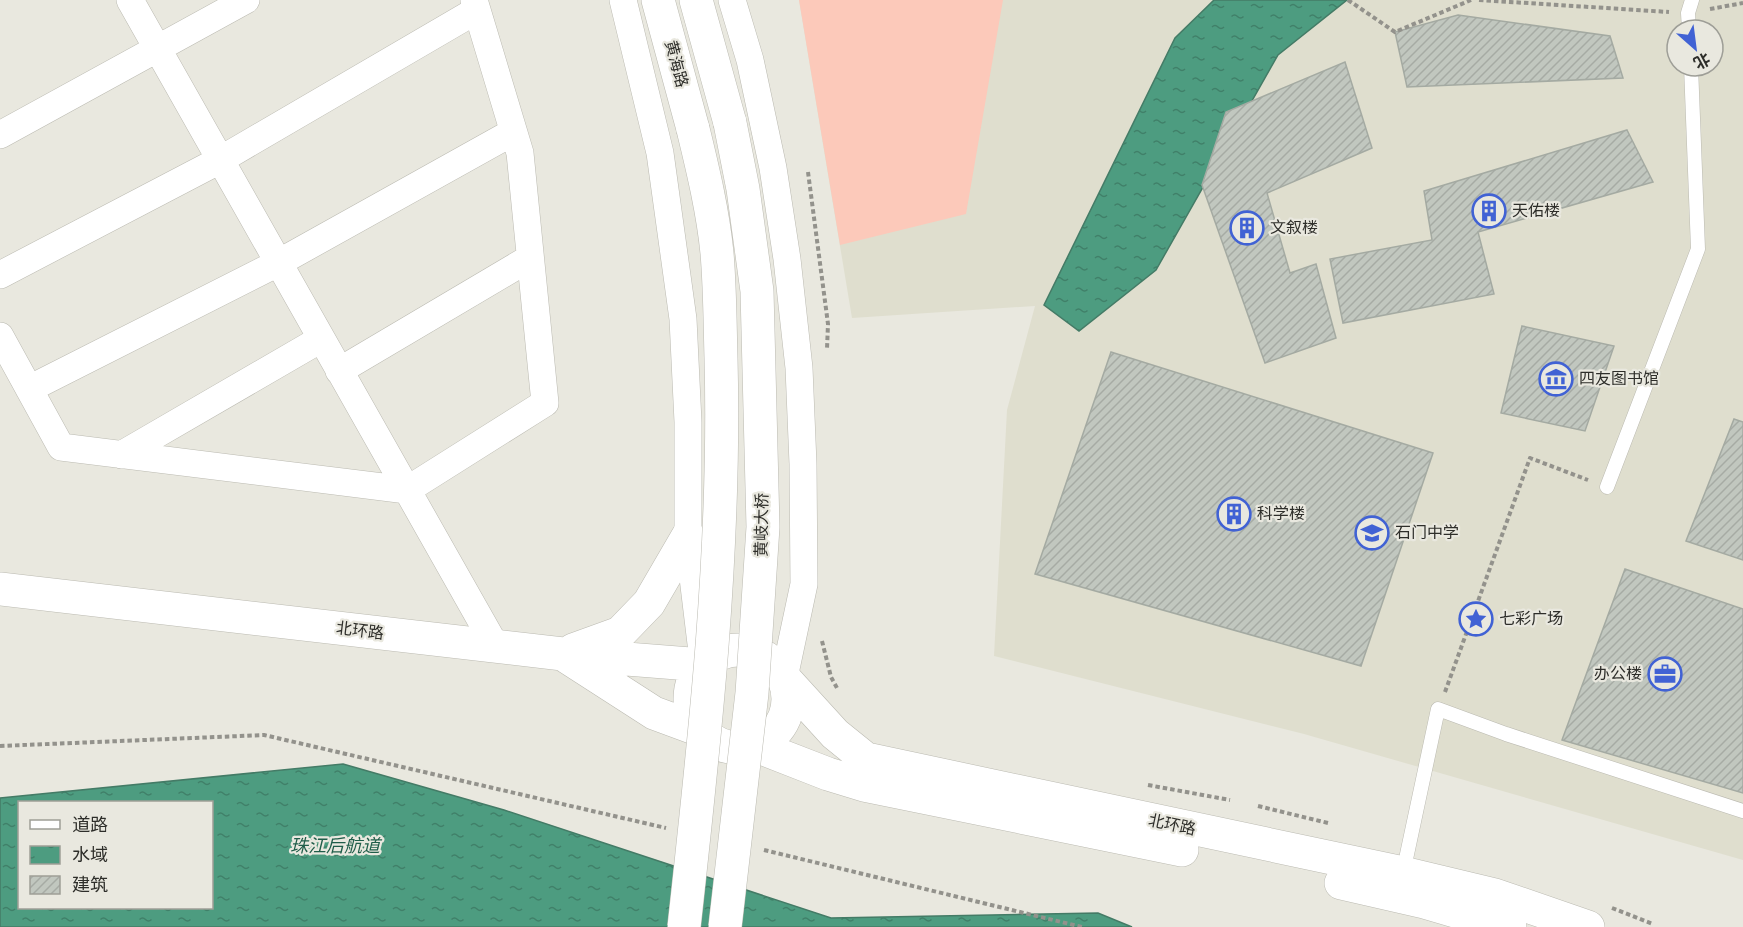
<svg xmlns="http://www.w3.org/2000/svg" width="1743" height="927" viewBox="0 0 1743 927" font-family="Signika,'Noto Sans SC',sans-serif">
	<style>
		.built { fill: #dfdece; fill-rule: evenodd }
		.grass { fill: #fcc9ba }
		.water { fill: url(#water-ripples); stroke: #447b66; stroke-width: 1.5; fill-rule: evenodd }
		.building { fill: url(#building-hatch); stroke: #a4aaa2; stroke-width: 1.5 }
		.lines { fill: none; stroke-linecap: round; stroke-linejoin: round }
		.lane-casing { stroke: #bbbab1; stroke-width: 15 }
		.street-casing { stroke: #bbbab1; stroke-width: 28 }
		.secondary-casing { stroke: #bbbab1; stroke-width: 34 }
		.path { stroke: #93928c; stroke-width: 4; stroke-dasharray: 4.5 3; stroke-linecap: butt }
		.lane { stroke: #fff; stroke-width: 14 }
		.street { stroke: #fff; stroke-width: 27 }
		.secondary { stroke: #fff; stroke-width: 33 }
		.secondary-bridge-casing { stroke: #bbbab1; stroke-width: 34; stroke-linecap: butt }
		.secondary-bridge { stroke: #fff; stroke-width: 33 }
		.labels { text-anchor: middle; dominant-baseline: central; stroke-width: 4.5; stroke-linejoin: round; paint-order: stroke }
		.street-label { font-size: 16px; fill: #2e2e2a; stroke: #e9e8df }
		.poi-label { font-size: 16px; fill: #2e2e2a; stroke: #e9e8df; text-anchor: start }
		.water-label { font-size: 18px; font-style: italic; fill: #1f5d49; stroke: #e9e8df }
	</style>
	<defs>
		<pattern id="water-ripples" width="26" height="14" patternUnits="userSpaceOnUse" patternTransform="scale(1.5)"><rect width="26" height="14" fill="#4d9c80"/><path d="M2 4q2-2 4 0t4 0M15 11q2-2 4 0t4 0" fill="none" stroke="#408069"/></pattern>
		<pattern id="building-hatch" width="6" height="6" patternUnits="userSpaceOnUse" patternTransform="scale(1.5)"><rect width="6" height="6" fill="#c1c7bf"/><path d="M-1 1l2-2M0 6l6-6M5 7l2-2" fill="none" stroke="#a6aba4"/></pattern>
	</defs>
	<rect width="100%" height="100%" fill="#e9e8df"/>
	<path class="built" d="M799,0H1743V860L1304,734L994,656L1007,410L1035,306L852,318ZM1677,30H1713V66H1677Z"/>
	<path class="grass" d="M799,0H1003L966,214L840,245Z"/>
	<path class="water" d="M1214,0H1347L1278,55L1156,270L1079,331L1044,305L1175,38Z
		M343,764L504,810L831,918L1098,913L1132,927H0V798ZM20,802H212V908H20Z"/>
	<path class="building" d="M1458,15L1610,36L1623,78L1407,87L1395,32Z
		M1345,62L1372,148L1267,193L1290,273L1316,264L1336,338L1265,363L1202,185L1226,112Z
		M1627,130L1653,182L1478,232L1494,294L1343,323L1330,259L1432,240L1424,191Z
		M1522,326L1614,346L1585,431L1501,413Z
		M1111,352L1433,453L1361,666L1035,574Z
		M1734,419L1743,422V560L1686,541Z
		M1625,569L1743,609V793L1562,740Z"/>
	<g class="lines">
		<defs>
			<path id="lane" d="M1689,30L1688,13L1692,0
				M1607,487L1698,249L1691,66
				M1403,873L1438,709L1506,734L1743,811"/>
			<path id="street" d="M130,0L496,647
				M623,0L660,153L683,319L688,422V536L702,652
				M732,0L750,60L773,168L787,259L799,368L803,464L804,584L784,678
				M0,135L246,0
				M0,275L220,160L477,10
				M0,336L61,447L407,490L545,403L520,153L474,0
				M339,371L530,258
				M29,389L278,263L513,132
				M121,455L321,339"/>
			<path id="secondary" d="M658,0L693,129
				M696,0L730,123
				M0,589L563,654L703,665
				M690 699a49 49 0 1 1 98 0a49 49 0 1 1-98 0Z
				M573,650L620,633L649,603L688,536
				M567,657L654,713L700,730
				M784,678L835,734L866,759L1403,873L1495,895L1588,927
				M756,746L828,774L864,785L1182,850
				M1341,883L1424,902L1510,927"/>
		</defs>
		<use href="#lane" class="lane-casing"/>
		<use href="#street" class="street-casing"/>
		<use href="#secondary" class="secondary-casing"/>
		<path class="path" d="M1348,0L1395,32L1471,0
			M1479,0L1669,12
			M1710,9L1743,3
			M808,172L828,324L827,349
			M822,641L831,677L837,688
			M1445,692L1530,458L1588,480
			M0,746L264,735L666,828
			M1148,785L1230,800
			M1258,806L1328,823
			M764,850L1082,927
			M1612,908L1653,924"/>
		<use href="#lane" class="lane"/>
		<use href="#street" class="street"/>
		<use href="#secondary" class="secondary"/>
		<defs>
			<path id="secondary-bridge" d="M684,927C705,738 726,548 721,358C720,323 720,288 717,253C713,212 703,170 693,129
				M725,927L752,693L763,527L757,291L743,189L730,123"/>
		</defs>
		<use href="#secondary-bridge" class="secondary-bridge-casing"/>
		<use href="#secondary-bridge" class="secondary-bridge"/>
	</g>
	<defs>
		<symbol id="building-ring" viewBox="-11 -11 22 22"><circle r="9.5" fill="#e9e8df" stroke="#4162d4" stroke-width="1.5"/><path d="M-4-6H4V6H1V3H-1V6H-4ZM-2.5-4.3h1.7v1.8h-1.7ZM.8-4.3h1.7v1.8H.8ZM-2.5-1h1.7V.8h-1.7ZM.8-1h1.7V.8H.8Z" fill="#4162d4"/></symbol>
		<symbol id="museum-ring" viewBox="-11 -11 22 22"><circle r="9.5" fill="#e9e8df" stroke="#4162d4" stroke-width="1.5"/><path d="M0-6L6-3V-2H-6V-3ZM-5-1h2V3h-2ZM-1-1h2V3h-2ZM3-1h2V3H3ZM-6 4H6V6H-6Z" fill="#4162d4"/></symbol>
		<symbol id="school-ring" viewBox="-11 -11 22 22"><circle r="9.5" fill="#e9e8df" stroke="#4162d4" stroke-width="1.5"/><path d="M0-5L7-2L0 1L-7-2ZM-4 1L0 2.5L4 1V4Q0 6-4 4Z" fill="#4162d4"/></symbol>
		<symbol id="sight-ring" viewBox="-11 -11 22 22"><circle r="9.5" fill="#e9e8df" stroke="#4162d4" stroke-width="1.5"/><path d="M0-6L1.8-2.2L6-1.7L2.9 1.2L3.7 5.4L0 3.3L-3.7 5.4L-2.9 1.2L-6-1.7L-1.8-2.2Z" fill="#4162d4"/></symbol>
		<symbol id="office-ring" viewBox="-11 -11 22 22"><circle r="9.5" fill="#e9e8df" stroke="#4162d4" stroke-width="1.5"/><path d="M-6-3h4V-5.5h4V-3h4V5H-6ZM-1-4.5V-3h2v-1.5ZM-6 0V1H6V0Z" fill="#4162d4"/></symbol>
	</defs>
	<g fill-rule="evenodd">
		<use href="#building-ring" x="1470" y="192" width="38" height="38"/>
		<use href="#building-ring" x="1228" y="209" width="38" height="38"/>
		<use href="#museum-ring" x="1537" y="360" width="38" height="38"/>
		<use href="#building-ring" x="1215" y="495" width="38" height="38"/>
		<use href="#school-ring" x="1353" y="514" width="38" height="38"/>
		<use href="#sight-ring" x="1457" y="600" width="38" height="38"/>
		<use href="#office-ring" x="1646" y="655" width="38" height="38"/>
	</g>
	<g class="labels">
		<g class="street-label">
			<text transform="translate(676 64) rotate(75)">黄海路</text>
			<text transform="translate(762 525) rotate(-89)">黄岐大桥</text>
			<text transform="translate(360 631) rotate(7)">北环路</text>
			<text transform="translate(1172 825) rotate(12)">北环路</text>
		</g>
		<g class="poi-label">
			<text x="1512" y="211">天佑楼</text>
			<text x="1270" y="228">文叙楼</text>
			<text x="1579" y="379">四友图书馆</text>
			<text x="1257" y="514">科学楼</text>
			<text x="1395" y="533">石门中学</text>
			<text x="1499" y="619">七彩广场</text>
			<text x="1642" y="674" text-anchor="end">办公楼</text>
		</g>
		<g class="water-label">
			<text x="335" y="846">珠江后航道</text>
		</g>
	</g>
	<rect x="18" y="801" width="195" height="108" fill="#e9e8df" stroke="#9e9e97" stroke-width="1.5"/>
	<rect x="30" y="820" width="30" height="9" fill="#ffffff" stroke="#9e9e97" stroke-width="1.5"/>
	<text x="72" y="831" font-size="18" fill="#2e2e2a">道路</text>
	<rect x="30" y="846" width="30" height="18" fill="url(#water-ripples)" stroke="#9e9e97" stroke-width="1.5"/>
	<text x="72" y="861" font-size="18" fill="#2e2e2a">水域</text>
	<rect x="30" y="876" width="30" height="18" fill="url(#building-hatch)" stroke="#9e9e97" stroke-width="1.5"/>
	<text x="72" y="891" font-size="18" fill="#2e2e2a">建筑</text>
	<g transform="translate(1695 48) rotate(152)"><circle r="28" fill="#e9e8df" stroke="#9e9e97" stroke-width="1.5"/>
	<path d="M0-4.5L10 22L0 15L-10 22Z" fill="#4162d4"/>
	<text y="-9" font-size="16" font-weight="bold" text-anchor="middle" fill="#2e2e2a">北</text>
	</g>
</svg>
